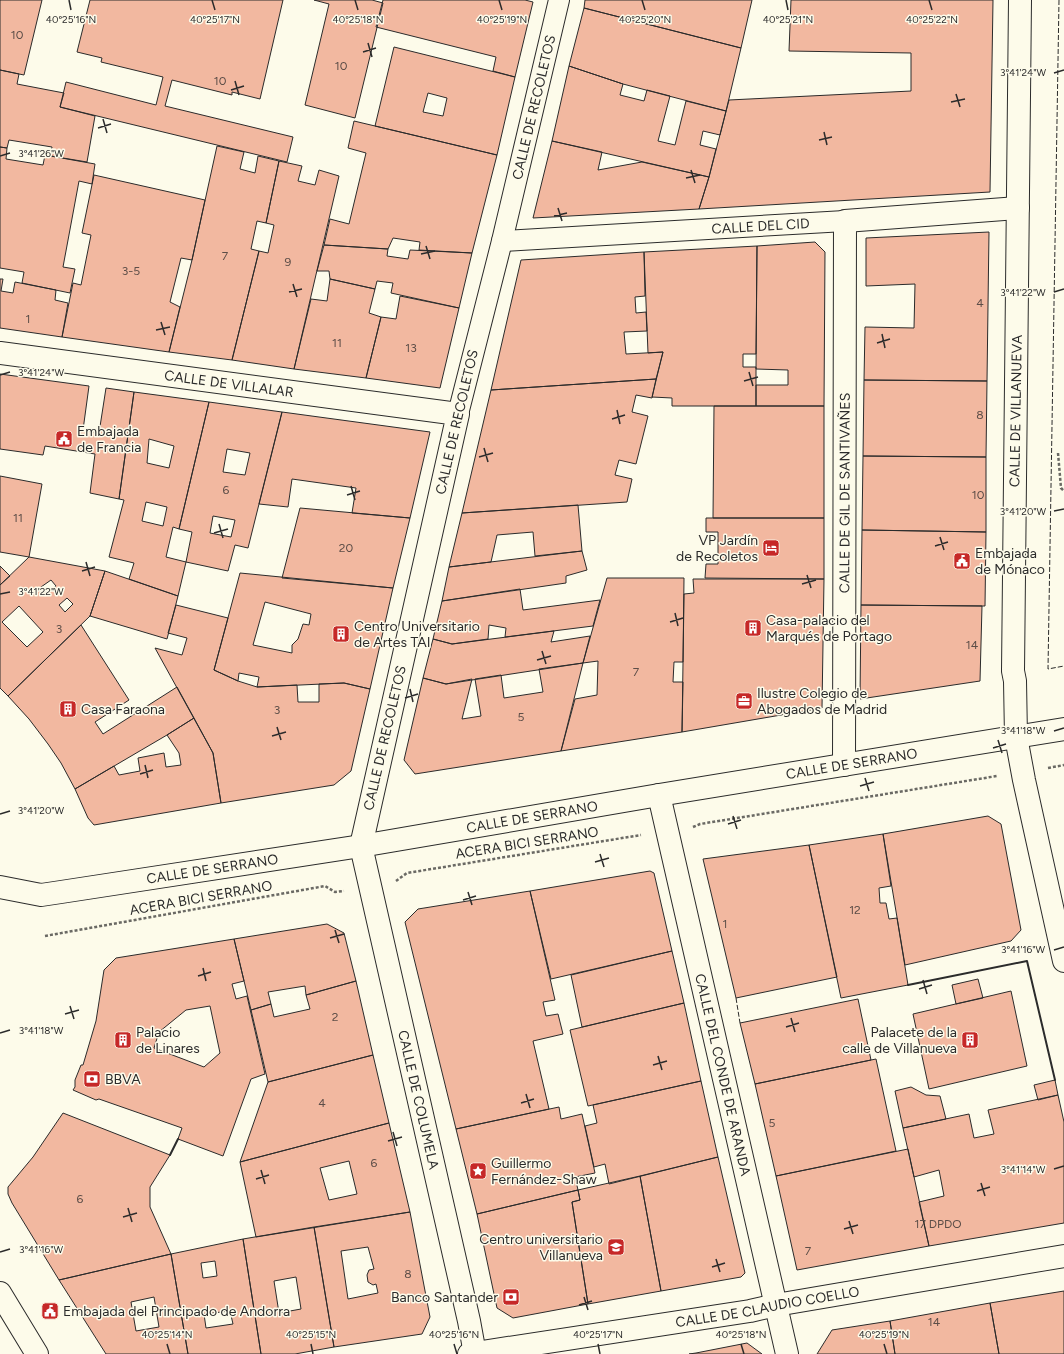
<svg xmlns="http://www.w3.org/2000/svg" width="1064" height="1354" viewBox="0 0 1064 1354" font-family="Figtree,sans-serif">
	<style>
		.building { fill: #f2b8a0; stroke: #2b2b2b; fill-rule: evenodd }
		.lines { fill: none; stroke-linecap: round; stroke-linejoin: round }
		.pedestrian-casing { stroke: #2b2b2b; stroke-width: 22 }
		.minor-casing { stroke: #2b2b2b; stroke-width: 24 }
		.primary-casing { stroke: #2b2b2b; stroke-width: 24 }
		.path { stroke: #6a6964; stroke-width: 2.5; stroke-dasharray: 3 2; stroke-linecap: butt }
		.pedestrian { stroke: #fdfbea; stroke-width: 20 }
		.minor { stroke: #fdfbea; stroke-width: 22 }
		.primary { stroke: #fdfbea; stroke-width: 22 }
		.fence { stroke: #2b2b2b; stroke-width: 1; stroke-dasharray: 5 2; stroke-linecap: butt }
		.wall { stroke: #2b2b2b; stroke-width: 2 }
		.ticks { fill: none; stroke: #2b2b2b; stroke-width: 1.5 }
		.labels { text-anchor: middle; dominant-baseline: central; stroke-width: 3; stroke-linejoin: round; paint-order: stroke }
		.number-label { font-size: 12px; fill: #5d4e48 }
		.street-label { font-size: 14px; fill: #2b2b2b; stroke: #fdfbea }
		.poi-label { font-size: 14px; fill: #2b2b2b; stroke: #fdfbea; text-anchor: start }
		.ticks-label { font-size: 10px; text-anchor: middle; fill: #2b2b2b; stroke: #fdfbea; stroke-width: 3; stroke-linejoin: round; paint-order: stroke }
	</style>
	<rect width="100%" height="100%" fill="#fdfbea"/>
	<path class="building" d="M0,0H42L24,75L0,70Z
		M90,0H283L260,99L232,92V95L172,80L165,106L293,137L287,162L60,107L66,82L156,105L163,77L101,62L102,58L77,52Z
		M314,0H372L383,3L355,118L305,105L329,4Z
		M383,0H525L533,2L515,77L493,71L496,57L376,27Z
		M585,0H752L741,48L584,8Z
		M791,0H993L990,192L699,209L709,177L729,100L911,91V53L789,51Z
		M584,8L741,48L726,111L623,84L569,66Z
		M394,47L515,77L497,155L375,126ZM428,93L447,98L443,116L423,112Z
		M569,66L623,84L620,95L644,101L647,90L670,96L658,141L675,145L686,101L726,111L720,135L703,131L700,145L716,149L709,177L552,141Z
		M0,70L19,74L17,84L64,93L60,107L95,116L87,162L51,156L52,147L9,140L7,148L0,147Z
		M354,121L497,155L472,253L419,250L420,242L393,238L388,249L324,245L330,219L349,224L366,153L348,148Z
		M552,141L602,152L598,170L642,162L709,177L699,209L533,218Z
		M217,146L244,152L240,169L255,173L258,156L279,161L266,223L257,221L251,249L259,251L232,360L169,352L192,260Z
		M0,147L7,148L6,159L43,165L45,155L95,164L92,184L79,181L63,267L75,269L70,293L22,283L24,272L0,268Z
		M279,161L302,166L298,181L315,185L319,170L339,176L294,369L232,360L259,251L268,253L274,225L266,223Z
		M94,175L205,200L192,260L181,258L170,302L180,307L169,352L62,337L73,283L81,285L91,235L82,233Z
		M989,232L987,381L864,380L865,327L914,328L915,284L866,286V238Z
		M815,242L825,252L824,406H756V385H788V370L756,369L757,246Z
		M324,245L388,249L387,256L408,259L410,250L472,253L459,308L391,293L393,283L377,281L375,289L330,279L329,271H317Z
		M757,246L756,354H743V367H756V406H672V398L652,397L663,352L648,353L644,252Z
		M644,252L645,296L635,297L636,313L646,312L647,331L624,332L626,354L663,352L656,379L491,390L521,260Z
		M0,279H3L1,291L13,293L15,282L56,290L55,300L68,303L62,337L0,328Z
		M330,279L375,289L369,313L381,317L366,378L294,369L311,299L327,301Z
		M400,296L459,308L440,388L366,378L381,317L396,319Z
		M0,374L89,386L83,430L99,433L106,388L134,392L119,499L90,493L95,454L45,446L43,455L0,449Z
		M656,379L652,398L636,395L632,412L648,416L636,464L619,460L615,475L632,479L627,502L462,513L491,390Z
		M864,380L987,381L986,457L863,456Z
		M134,392L209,402L179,529L173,527L166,557L186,562L178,596L129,579L134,563L109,557L124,500L119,499ZM149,439L174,446L169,468L147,463ZM146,502L167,507L163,526L142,521Z
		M209,402L282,412L248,548L235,545L228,571L186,562L192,532L179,529ZM227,449L250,453L245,475L223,472ZM213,516L235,520L231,537L210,533Z
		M714,406H824V518H713Z
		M282,412L430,432L410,518L352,513L356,488L292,479L288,507L259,504Z
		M863,456L986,457V532L862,530Z
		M0,476L42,484L29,557L0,552Z
		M578,505L582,551L535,556L533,532L497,535L491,562L449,567L462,513Z
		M300,508L410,518L393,588L282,578Z
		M706,518H824V579L705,578L706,564H718V532H706Z
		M862,530L986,532L985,606L861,605Z
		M582,551L587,570L566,576V583L442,601L449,567Z
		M29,557L105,571L90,616L8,696L0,688V585ZM51,580L56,586L47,594L41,587ZM67,598L73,604L65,612L59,605ZM19,606L43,632L27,647L2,622Z
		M0,566L10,576L0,585Z
		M105,571L178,596L167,639L90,616Z
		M240,573L393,588L370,689L344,683L257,687L259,677L239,673L238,681L214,670ZM265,602L311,614L309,625L303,624L298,639L292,645V653L253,645Z
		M607,578H684L683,662H674L673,682H683L682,732L561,751L575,699L597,695L598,661L583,663Z
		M693,579H824L822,708L682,732L684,594L694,593Z
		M520,589L523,610L600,600L593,626L505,637L506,628L489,625L488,639L452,644L433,639L442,601Z
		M176,605L228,618L214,670L238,681L257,687L297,685L298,702H319V684L344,683L370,689L351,771L334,785L221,803L213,753L155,648L182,655L187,638L168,633Z
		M861,605L982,606L980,681L860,699Z
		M81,625L129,700L95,722L103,734L177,687L194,718L167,735L75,789L61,763L48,744L29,719L8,696Z
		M554,631L551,642L590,636L583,663L446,684L423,678L433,639L452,644Z
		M583,663L561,751L415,774L404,760L423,678L446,684L472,679L462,719L481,716L475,679L501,675L504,698L543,692L539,669Z
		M194,718L213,753L221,803L94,825L88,818L75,789L114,766L119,775L140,771L138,758L164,753L166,767L181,765L179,753L167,735Z
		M988,816L1001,824L1021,930L1011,941L905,965L883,834Z
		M883,834L891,886L879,888L880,903H886L889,919L897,918L908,985L841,998L809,845Z
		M809,845L837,977L736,998L703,859Z
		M650,871L654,873L672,951L551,979L530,891Z
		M530,891L555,1000L543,1002L546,1016L558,1014L563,1034L533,1041L549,1109L456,1129L405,922L418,909Z
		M327,924L344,933L356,981L306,995L305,986L268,992L271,1004L251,1010L234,939Z
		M234,939L244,981L232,984L236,999L247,996L265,1074L251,1079L223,1156L178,1139L182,1128L99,1099L96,1100L73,1090L75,1087V1080L81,1065H83L96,1021L104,970L116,958ZM210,1006L220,1053L204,1067L154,1048L159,1032L186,1010Z
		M672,951L684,1003L582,1027L571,975Z
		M978,979L983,998L956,1004L952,985Z
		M356,981L373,1055L268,1082L251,1010L271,1004L274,1017L310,1009L306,995Z
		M1011,991L1027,1066L929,1089L913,1014Z
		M858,999L871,1060L755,1084L740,1023Z
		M684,1003L701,1081L588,1106L570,1030Z
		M373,1055L389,1123L240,1162L268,1082Z
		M876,1059L896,1151L776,1176L755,1084Z
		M1055,1080L1058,1095L1038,1100L1034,1085Z
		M701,1081L718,1157L609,1184L605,1164L594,1167L585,1126L597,1123L593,1105Z
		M911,1087L926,1095L940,1096L946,1119L903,1128L895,1091Z
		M1058,1095L1064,1122V1223L929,1246L919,1202L944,1196L939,1170L914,1177L903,1128L969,1114L974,1138L994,1134L988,1110Z
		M559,1107L561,1119L582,1114L595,1173L575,1177L578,1190L477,1214L456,1129Z
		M63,1113L170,1155L150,1187V1207L171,1254L59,1280L12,1203L8,1194V1187L33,1157Z
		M389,1123L410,1212L256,1237L240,1162ZM349,1161L357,1194L329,1200L320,1168Z
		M908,1149L929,1246L797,1270L776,1176Z
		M718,1157L745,1273L741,1277L661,1291L640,1176Z
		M640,1176L661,1291L588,1304L572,1202L580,1200L578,1190Z
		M578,1190L580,1200L572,1202L588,1304L513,1318L497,1308L477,1214Z
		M410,1212L430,1317L422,1334L334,1347L314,1227ZM368,1247L374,1269L369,1270L367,1275L368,1282L373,1285L376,1284L378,1293L348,1299L341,1251Z
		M314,1227L334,1347L295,1354H261L243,1239ZM296,1277L301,1309L279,1313L274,1281Z
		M243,1239L261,1354H188L171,1254ZM215,1261L217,1276L203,1278L201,1263ZM230,1311L233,1324L206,1328L204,1314Z
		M171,1254L188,1354H106L59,1280ZM154,1297L159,1327L136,1331L131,1302Z
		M1064,1291V1354H999L990,1303Z
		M990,1303L999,1354H895L890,1321Z
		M890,1321L895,1354H817L832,1330Z
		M747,1343L762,1354H689L696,1353Z"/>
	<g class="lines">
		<defs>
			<g id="pedestrian">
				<path id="s1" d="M502,241L845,221"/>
				<path id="s2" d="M458,414L502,241L559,0"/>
			</g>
			<g id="minor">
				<path d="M1020,0L1013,671L1015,681L1016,737L1024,780L1064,961"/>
				<path id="s3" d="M0,353L458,414L361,846L469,1321L475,1354"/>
				<path id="s4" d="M844,765L845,221L1018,208"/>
				<path id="s5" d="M659,795L787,1354"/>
				<path id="s6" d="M469,1354L750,1311L776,1305L1064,1256"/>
			</g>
			<g id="primary">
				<path id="s7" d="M0,887L41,895L61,892L361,846L659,795L1064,729"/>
				<path d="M0,1293L37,1354"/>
			</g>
		</defs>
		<use href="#pedestrian" class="pedestrian-casing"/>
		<use href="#minor" class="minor-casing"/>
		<use href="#primary" class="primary-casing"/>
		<path class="path" d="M1058,453L1061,488L1064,491
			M1048,768L1064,765
			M693,827L700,824L997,776
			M396,881L407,873L641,835
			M45,936L325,886L335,892L344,891"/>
		<use href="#pedestrian" class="pedestrian"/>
		<use href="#minor" class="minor"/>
		<use href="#primary" class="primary"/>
		<path class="fence" d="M1059,0L1048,669L1064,666
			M736,998L740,1023"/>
		<path class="wall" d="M908,985L1027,961L1055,1080
			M170,1155L178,1139"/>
	</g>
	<path class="ticks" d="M69,0L71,10M212,0L215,10M355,0L358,10M499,0L502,10M642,0L645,10M786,0L788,10M929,0L932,10M368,43L372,57M363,52L376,48M1054,73L1064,70M235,81L239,95M231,90L244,86M956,94L960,107M951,102L965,99M103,119L107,133M98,128L111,124M824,132L827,145M819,140L832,137M0,156L10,153M691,170L695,183M686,178L700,175M558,208L562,221M554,216L567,213M426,246L430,259M421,254L435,251M293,284L297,297M289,292L302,289M1054,292L1064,289M161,322L165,335M156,330L170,327M882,334L885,348M877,343L890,339M749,372L753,386M0,375L10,372M744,381L758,377M617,410L620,424M612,419L625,415M484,448L488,462M479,457L493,453M351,486L355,500M347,495L360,491M1054,511L1064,509M219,524L223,538M214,533L228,529M940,537L944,550M935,546L948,542M86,562L90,576M82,571L95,567M807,575L811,588M802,584L816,580M0,594L10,592M675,613L678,626M670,622L683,618M542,651L546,664M537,660L551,656M410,689L413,702M405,698L418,694M277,727L281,740M1054,731L1064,728M272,736L286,732M998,740L1002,753M993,748L1006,744M145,765L148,778M140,774L153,770M865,778L869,791M860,786L874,782M0,814L10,811M733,816L737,829M728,824L741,820M600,854L604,867M595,862L609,858M468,892L472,905M463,900L476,896M335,930L339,943M330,938L344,934M1054,950L1064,947M203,968L206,981M198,976L211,972M923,980L927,994M919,989L932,985M70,1006L74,1019M65,1014L79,1010M791,1018L795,1032M786,1027L799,1023M0,1033L10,1030M658,1056L662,1070M653,1065L667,1061M526,1094L530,1108M521,1103L534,1099M393,1132L397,1146M388,1141L402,1137M1054,1169L1064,1166M261,1170L265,1184M256,1179L269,1175M981,1183L985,1196M977,1191L990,1187M128,1208L132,1222M123,1217L137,1213M849,1221L853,1234M844,1229L858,1225M0,1252L10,1249M716,1259L720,1272M712,1267L725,1263M584,1297L588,1310M579,1305L592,1301M167,1344L170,1354M311,1344L313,1354M454,1344L457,1354M598,1344L600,1354M741,1344L744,1354M884,1344L887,1354"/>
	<defs>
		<symbol id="civic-square" viewBox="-11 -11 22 22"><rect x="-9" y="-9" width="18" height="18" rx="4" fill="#c62828" stroke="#fdfbea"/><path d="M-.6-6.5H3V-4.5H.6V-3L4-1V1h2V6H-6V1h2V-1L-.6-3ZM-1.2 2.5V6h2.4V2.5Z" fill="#fff"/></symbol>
		<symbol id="hotel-square" viewBox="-11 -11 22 22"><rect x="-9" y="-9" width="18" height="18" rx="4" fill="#c62828" stroke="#fdfbea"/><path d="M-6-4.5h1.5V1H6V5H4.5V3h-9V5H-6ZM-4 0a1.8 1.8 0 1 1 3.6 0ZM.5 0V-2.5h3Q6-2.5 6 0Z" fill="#fff"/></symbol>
		<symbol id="building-square" viewBox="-11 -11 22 22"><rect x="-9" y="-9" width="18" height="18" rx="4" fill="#c62828" stroke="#fdfbea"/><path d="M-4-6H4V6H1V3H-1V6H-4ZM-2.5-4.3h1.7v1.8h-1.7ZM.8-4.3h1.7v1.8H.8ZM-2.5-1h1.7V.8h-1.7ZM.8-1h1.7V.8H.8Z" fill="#fff"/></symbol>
		<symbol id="office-square" viewBox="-11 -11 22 22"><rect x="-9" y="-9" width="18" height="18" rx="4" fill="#c62828" stroke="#fdfbea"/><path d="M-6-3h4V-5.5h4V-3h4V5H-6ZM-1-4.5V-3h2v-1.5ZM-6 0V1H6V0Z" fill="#fff"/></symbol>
		<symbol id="bank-square" viewBox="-11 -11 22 22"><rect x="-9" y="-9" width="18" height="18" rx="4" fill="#c62828" stroke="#fdfbea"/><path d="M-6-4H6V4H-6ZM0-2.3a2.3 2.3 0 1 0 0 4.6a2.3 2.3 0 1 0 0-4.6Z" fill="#fff"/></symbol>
		<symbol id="sight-square" viewBox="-11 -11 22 22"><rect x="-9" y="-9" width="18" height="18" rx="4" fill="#c62828" stroke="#fdfbea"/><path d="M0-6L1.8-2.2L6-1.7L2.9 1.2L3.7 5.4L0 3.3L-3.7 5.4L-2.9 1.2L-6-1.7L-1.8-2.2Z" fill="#fff"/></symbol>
		<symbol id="university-square" viewBox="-11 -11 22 22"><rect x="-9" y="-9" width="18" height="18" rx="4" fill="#c62828" stroke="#fdfbea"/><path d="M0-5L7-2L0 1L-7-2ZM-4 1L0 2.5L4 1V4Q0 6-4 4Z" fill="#fff"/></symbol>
	</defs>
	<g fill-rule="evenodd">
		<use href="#civic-square" x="54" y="429" width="20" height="20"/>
		<use href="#hotel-square" x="761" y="538" width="20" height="20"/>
		<use href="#civic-square" x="952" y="551" width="20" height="20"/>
		<use href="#building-square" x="743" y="618" width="20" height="20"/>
		<use href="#building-square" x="331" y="624" width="20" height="20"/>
		<use href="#office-square" x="734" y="691" width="20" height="20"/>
		<use href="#building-square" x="58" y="699" width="20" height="20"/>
		<use href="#building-square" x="113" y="1030" width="20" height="20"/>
		<use href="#building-square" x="960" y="1030" width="20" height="20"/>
		<use href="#bank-square" x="82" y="1069" width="20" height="20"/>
		<use href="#sight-square" x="468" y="1161" width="20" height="20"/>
		<use href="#university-square" x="606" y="1237" width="20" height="20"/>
		<use href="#bank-square" x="501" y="1287" width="20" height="20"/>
		<use href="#civic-square" x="40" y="1301" width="20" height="20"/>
	</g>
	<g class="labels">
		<g class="number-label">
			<text x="17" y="35">10</text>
			<text x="341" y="66">10</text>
			<text x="220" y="81">10</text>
			<text x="225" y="256">7</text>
			<text x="288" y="262">9</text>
			<text x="131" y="271">3-5</text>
			<text x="980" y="303">4</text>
			<text x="28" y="319">1</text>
			<text x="337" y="343">11</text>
			<text x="411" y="348">13</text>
			<text x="980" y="415">8</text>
			<text x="226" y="490">6</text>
			<text x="978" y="495">10</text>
			<text x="18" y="518">11</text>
			<text x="346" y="548">20</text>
			<text x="59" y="629">3</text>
			<text x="972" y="645">14</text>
			<text x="636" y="672">7</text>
			<text x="277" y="710">3</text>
			<text x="521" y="717">5</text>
			<text x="855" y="910">12</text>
			<text x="725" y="924">1</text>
			<text x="335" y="1017">2</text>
			<text x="322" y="1103">4</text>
			<text x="772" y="1123">5</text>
			<text x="374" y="1163">6</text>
			<text x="80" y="1199">6</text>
			<text x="938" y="1224">17 DPDO</text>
			<text x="808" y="1251">7</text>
			<text x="408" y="1274">8</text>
			<text x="934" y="1322">14</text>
		</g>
		<g class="street-label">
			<text stroke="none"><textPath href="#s2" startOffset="316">CALLE DE RECOLETOS</textPath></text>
			<text stroke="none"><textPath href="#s1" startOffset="259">CALLE DEL CID</textPath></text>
			<text stroke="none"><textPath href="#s3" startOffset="231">CALLE DE VILLALAR</textPath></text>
			<text transform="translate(1016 411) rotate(-89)">CALLE DE VILLANUEVA</text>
			<text transform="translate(457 422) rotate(-77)">CALLE DE RECOLETOS</text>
			<text stroke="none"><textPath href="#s4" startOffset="272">CALLE DE GIL DE SANTIVAÑES</textPath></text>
			<text transform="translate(385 738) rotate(-77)">CALLE DE RECOLETOS</text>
			<text stroke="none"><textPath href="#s7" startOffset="863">CALLE DE SERRANO</textPath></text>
			<text stroke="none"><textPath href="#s7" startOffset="539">CALLE DE SERRANO</textPath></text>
			<text transform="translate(527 843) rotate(-9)">ACERA BICI SERRANO</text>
			<text stroke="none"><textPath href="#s7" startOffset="215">CALLE DE SERRANO</textPath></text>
			<text transform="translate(201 898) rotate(-10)">ACERA BICI SERRANO</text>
			<text stroke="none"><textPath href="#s5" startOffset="287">CALLE DEL CONDE DE ARANDA</textPath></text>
			<text stroke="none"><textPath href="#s3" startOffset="1165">CALLE DE COLUMELA</textPath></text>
			<text stroke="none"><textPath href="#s6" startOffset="302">CALLE DE CLAUDIO COELLO</textPath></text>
		</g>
		<g class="poi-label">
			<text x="77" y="431">Embajada<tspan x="77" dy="16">de Francia</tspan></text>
			<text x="758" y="540" text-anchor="end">VP Jardín<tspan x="758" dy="16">de Recoletos</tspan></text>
			<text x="975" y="553">Embajada<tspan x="975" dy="16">de Mónaco</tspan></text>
			<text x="766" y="620">Casa-palacio del<tspan x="766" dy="16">Marqués de Portago</tspan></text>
			<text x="354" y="626">Centro Universitario<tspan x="354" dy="16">de Artes TAI</tspan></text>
			<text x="757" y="693">Ilustre Colegio de<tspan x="757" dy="16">Abogados de Madrid</tspan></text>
			<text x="81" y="709">Casa Faraona</text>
			<text x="136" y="1032">Palacio<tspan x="136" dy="16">de Linares</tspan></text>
			<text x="957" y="1032" text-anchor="end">Palacete de la<tspan x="957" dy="16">calle de Villanueva</tspan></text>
			<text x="105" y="1079">BBVA</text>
			<text x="491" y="1163">Guillermo<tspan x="491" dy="16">Fernández-Shaw</tspan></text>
			<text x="603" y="1239" text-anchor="end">Centro universitario<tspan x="603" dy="16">Villanueva</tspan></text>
			<text x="498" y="1297" text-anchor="end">Banco Santander</text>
			<text x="63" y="1311">Embajada del Principado de Andorra</text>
		</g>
	</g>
	<g class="ticks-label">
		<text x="71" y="23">40°25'16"N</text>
		<text x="215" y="23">40°25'17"N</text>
		<text x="358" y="23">40°25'18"N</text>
		<text x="502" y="23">40°25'19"N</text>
		<text x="645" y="23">40°25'20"N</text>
		<text x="788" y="23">40°25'21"N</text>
		<text x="932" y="23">40°25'22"N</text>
		<text x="1023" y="76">3°41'24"W</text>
		<text x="41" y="157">3°41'26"W</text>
		<text x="1023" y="296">3°41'22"W</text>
		<text x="41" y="376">3°41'24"W</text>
		<text x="1023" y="515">3°41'20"W</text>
		<text x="41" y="595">3°41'22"W</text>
		<text x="1023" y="734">3°41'18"W</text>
		<text x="41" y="814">3°41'20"W</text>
		<text x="1023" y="953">3°41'16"W</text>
		<text x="41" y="1034">3°41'18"W</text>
		<text x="1023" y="1173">3°41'14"W</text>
		<text x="41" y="1253">3°41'16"W</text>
		<text x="167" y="1338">40°25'14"N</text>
		<text x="311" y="1338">40°25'15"N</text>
		<text x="454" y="1338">40°25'16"N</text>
		<text x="598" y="1338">40°25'17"N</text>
		<text x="741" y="1338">40°25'18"N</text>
		<text x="884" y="1338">40°25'19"N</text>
	</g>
</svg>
